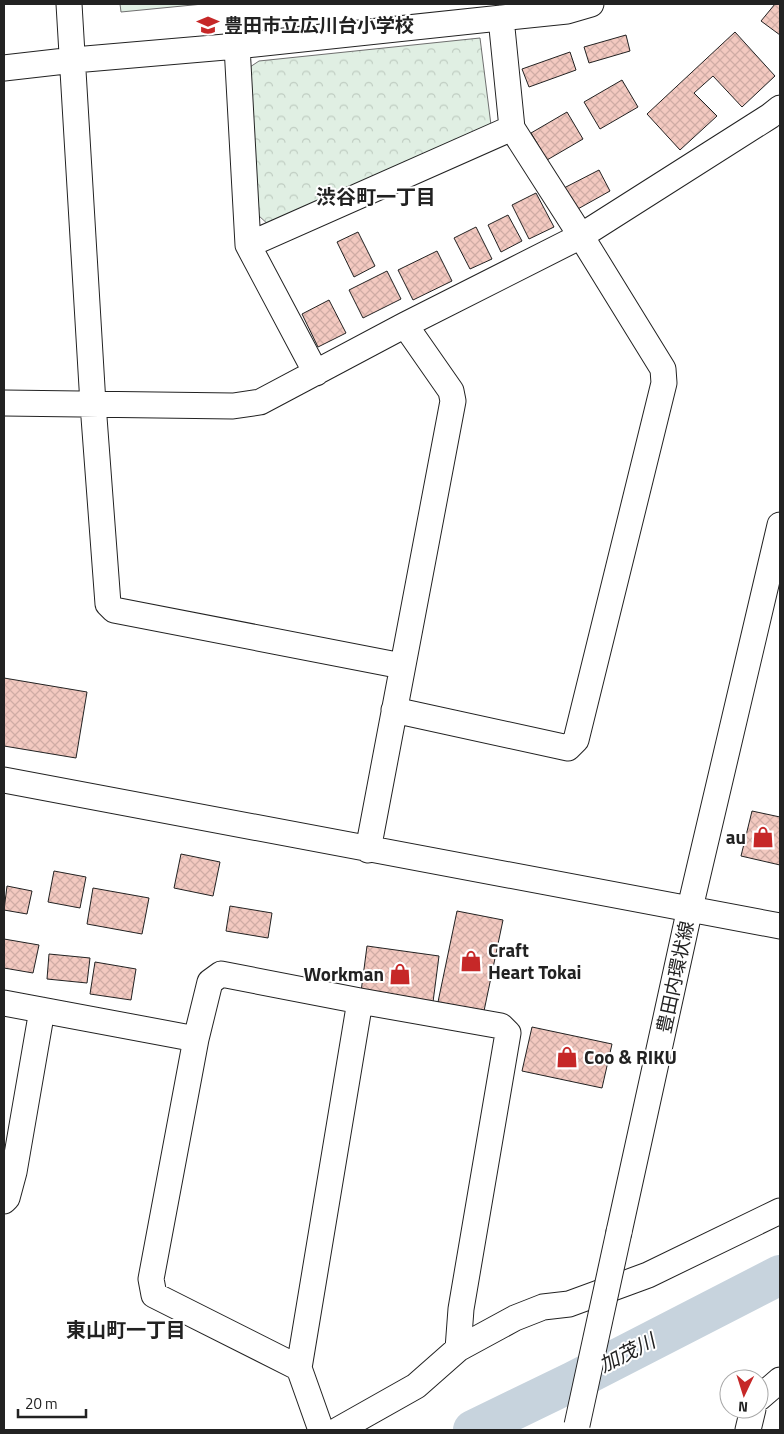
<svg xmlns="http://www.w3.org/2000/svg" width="784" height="1434" font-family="'Titillium Web','Noto Sans JP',sans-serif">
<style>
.grass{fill:#e0efe3;stroke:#6f6f6f}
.park{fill:url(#park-crowns);stroke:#6f6f6f}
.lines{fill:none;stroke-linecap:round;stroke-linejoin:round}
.river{stroke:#c7d3dd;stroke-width:40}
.building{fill:url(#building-cross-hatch);stroke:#222}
.minor-casing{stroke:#222;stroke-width:27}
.minor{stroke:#fff;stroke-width:25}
.minor-bridge-casing{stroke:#222;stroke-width:27;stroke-linecap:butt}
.minor-bridge{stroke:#fff;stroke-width:25}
.labels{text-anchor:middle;stroke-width:4;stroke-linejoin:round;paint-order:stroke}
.poi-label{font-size:19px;font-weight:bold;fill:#222;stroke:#fff;text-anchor:start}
.street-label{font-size:19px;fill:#222;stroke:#fff}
.neighbourhood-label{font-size:20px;font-weight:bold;fill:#222;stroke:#fff}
.water-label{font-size:20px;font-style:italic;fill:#222;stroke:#fff}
</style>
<defs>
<pattern id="park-crowns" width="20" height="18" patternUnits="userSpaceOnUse" patternTransform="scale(1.25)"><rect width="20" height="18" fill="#e0efe3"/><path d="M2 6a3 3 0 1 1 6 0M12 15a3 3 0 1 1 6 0" fill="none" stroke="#c0cdc2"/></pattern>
<pattern id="building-cross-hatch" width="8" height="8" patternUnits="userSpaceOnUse" patternTransform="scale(1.25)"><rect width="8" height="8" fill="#f3c9c0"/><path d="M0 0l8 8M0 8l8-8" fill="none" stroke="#d0aca5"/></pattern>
</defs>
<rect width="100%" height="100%" fill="#fff"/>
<!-- grass -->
<path class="grass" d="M120,4H203L121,12Z"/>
<!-- park -->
<path class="park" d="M480,38L491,125L271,227L258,215L250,67L259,61Z"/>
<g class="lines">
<!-- river -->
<path class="river" d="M473,1430L572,1382L780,1275"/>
</g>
<!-- building -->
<path class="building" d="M775,4H780V35L761,21Z
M735,32L775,76L742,107L713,76L694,93L717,116L680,150L647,114Z
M626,35L630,51L589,63L584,47Z
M570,52L576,70L529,87L522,69Z
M622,80L638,107L600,129L584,102Z
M567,112L583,139L547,160L531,133Z
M599,170L610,191L576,210L564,188Z
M536,193L554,227L529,239L512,205Z
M508,215L522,241L501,252L488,225Z
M476,227L492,259L470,269L454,238Z
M358,232L375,266L354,277L337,242Z
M437,251L452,281L413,300L398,270Z
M387,271L401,299L363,318L349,290Z
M329,300L346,333L318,347L302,314Z
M4,678L87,692L76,758L4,746Z
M752,811L780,817V865L741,856Z
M181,854L220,862L213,896L174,888Z
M54,871L86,877L80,908L48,902Z
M7,886L32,891L27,914L4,910Z
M93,888L149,898L142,934L87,924Z
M230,906L272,913L268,938L226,931Z
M457,911L503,920L484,1011L438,1002Z
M4,939L39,945L33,973L4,968Z
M367,946L439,956L433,1002L361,992Z
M49,954L90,958L87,983L47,979Z
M95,962L136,969L131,1000L90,994Z
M532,1027L612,1044L602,1088L522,1071Z"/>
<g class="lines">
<!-- minor casing -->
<g class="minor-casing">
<path id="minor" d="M69,4L93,404L108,604L114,610L402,666
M237,46L248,245L316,373
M4,68L74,60L237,46L567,11L591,4
M248,245L512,128
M4,403L233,406L260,402L405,325L581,236L770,116L780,108
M394,710L568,748L576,740L664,383L663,369L581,236L512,128L501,18
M4,780L780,926
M368,850L453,401L451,391L405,325
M4,1003L196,1039
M4,1201L7,1198L14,1172L42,1010
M619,1232L690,908L780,525
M299,1368L154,1295L151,1279L196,1039L210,982L221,974L360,1001L501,1026L508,1033L461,1309L458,1349
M759,1398L780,1380
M321,1430L299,1368L360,1001
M338,1430L416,1386L458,1349L515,1318L543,1307L569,1304L648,1275L780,1211
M748,1430L753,1409"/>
</g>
<!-- minor -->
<use href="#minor" class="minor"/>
<!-- minor-bridge casing -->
<g class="minor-bridge-casing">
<path id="minor-bridge" d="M577,1425L619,1232"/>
</g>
<!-- minor-bridge -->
<use href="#minor-bridge" class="minor-bridge"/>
</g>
<!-- icons -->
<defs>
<g id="school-bare" transform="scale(1.725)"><path d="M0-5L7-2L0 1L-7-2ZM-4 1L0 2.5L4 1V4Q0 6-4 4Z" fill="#c62828" stroke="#fff" stroke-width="2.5" paint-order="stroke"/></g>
<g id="shop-bare" transform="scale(1.725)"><path d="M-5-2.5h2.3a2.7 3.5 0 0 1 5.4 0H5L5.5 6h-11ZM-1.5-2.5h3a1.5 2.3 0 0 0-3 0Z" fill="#c62828" stroke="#fff" stroke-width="2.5" paint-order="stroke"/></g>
</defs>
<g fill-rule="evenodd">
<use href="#school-bare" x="208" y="25"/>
<use href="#shop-bare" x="763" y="837"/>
<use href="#shop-bare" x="471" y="961"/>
<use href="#shop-bare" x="400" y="974"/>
<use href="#shop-bare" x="567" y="1057"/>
</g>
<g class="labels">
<!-- poi labels -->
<g class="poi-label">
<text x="224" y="32">豊田市立広川台小学校</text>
<text x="746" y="844" text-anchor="end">au</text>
<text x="488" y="957">Craft<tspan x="488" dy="22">Heart Tokai</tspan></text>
<text x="384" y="981" text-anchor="end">Workman</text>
<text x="584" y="1064">Coo &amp; RIKU</text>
</g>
<!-- street labels -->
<g class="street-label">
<text transform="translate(675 977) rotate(-78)" y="7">豊田内環状線</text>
</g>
<!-- neighbourhood labels -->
<g class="neighbourhood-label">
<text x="376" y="204">渋谷町一丁目</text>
<text x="126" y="1337">東山町一丁目</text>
</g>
<!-- water labels -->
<g class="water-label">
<text transform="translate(627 1353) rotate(-27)" y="7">加茂川</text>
</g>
</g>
<!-- border -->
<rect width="784" height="1434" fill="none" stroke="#222222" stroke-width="10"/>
<!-- north arrow -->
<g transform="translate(744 1394) rotate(184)"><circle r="24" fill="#ffffff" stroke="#a7a7a7"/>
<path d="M0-4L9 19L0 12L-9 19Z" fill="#c62828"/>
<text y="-8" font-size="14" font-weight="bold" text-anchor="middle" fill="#222222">N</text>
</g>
<!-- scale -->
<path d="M18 1409v8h68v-8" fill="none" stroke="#222222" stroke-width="2.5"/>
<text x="25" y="1409" font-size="15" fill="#222222" stroke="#ffffff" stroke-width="4" paint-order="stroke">20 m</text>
</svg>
